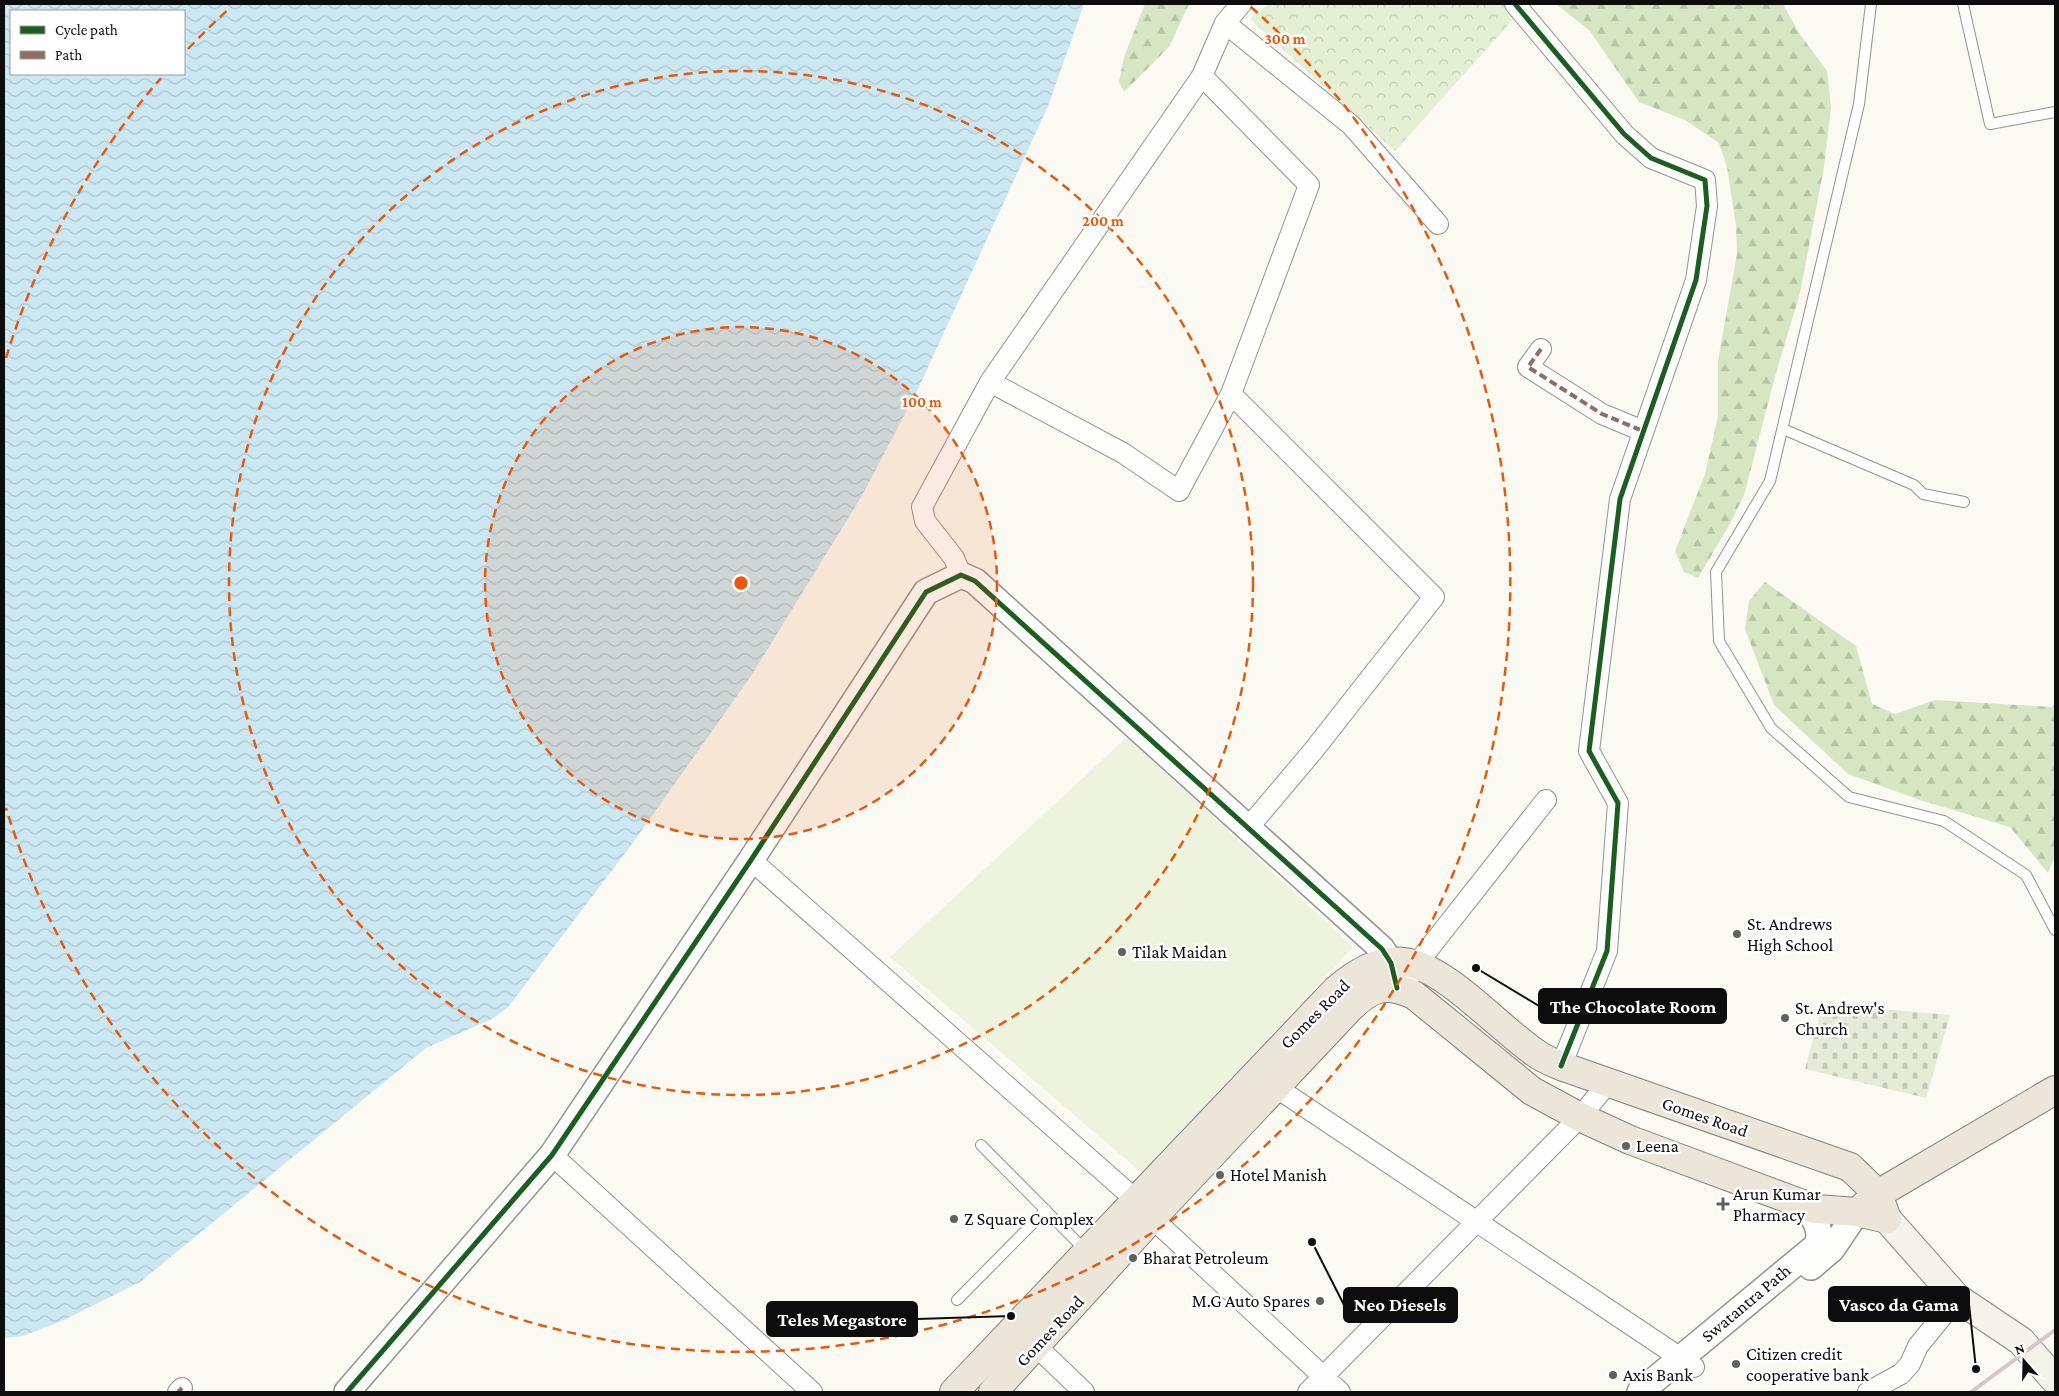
<svg xmlns="http://www.w3.org/2000/svg" width="2059" height="1396" font-family="'Crimson Pro',serif">
<style>
.forest{fill:url(#forest-firs)}
.cemetery{fill:url(#cemetery-stones)}
.park{fill:url(#park-crowns)}
.pitch{fill:#eef3dd}
.water{fill:url(#water-waves);fill-rule:evenodd}
.lines{fill:none;stroke-linecap:round;stroke-linejoin:round}
.service-casing{stroke:#949390;stroke-width:12}
.minor-casing{stroke:#949390;stroke-width:22}
.tertiary-casing{stroke:#949390;stroke-width:28}
.secondary-casing{stroke:#8a8a87;stroke-width:30}
.primary-casing{stroke:#81817d;stroke-width:30}
.service{stroke:#fefefd;stroke-width:10}
.minor{stroke:#fefefd;stroke-width:20}
.tertiary{stroke:#fefefd;stroke-width:25}
.secondary{stroke:#f4f3ea;stroke-width:28}
.primary{stroke:#ebe5da;stroke-width:28}
.rail{stroke:#d6c6c7;stroke-width:4}
.quiet{stroke:#8d6e63;stroke-width:4;stroke-dasharray:8 4;stroke-linecap:butt}
.cycleway-casing{stroke:#fff;stroke-width:8}
.cycleway{stroke:#1b5e20;stroke-width:5}
.ring{fill:none;stroke:#e8590c;stroke-width:2.5;stroke-dasharray:9 6}
.poi-dot{fill:#60605d;stroke:#fff;stroke-width:2}
.labels{text-anchor:middle;stroke-width:5;stroke-linejoin:round;paint-order:stroke}
.poi-label{font-size:18px;fill:#0d0d0d;stroke:#fff;text-anchor:start}
.street-label{font-size:18px;fill:#0d0d0d;stroke:#fff}
.centre{fill:#e8590c;stroke:#fff;stroke-width:2.5}
.ring-label{font-size:15px;text-anchor:middle;font-weight:bold;fill:#e8590c;stroke:#fff;stroke-width:5;stroke-linejoin:round;paint-order:stroke}
.leader{fill:none;stroke:#0d0d0d;stroke-width:2}
.callout-dot{fill:#0d0d0d;stroke:#fff;stroke-width:2}
.callout{fill:#0d0d0d;stroke:#0d0d0d;stroke-width:2}
.callout-label{font-size:19px;text-anchor:middle;font-weight:bold;fill:#fff}
</style>
<defs>
<pattern id="forest-firs" width="22" height="20" patternUnits="userSpaceOnUse" patternTransform="scale(1.25)"><rect width="22" height="20" fill="#d6e6c2"/><path d="M5 1l3.5 6h-7zM16 11l3.5 6h-7z" fill="#b6c4a6"/></pattern>
<pattern id="cemetery-stones" width="16" height="16" patternUnits="userSpaceOnUse" patternTransform="scale(1.25)"><rect width="16" height="16" fill="#e6ebd7"/><path d="M2 7V4a2 2 0 0 1 4 0v3zM10 15v-3a2 2 0 0 1 4 0v3z" fill="#c4c8b7"/></pattern>
<pattern id="park-crowns" width="20" height="18" patternUnits="userSpaceOnUse" patternTransform="scale(1.25)"><rect width="20" height="18" fill="#e5efd4"/><path d="M2 6a3 3 0 1 1 6 0M12 15a3 3 0 1 1 6 0" fill="none" stroke="#c3ccb5"/></pattern>
<pattern id="water-waves" width="16" height="10" patternUnits="userSpaceOnUse" patternTransform="scale(1.25)"><rect width="16" height="10" fill="#cbe7f2"/><path d="M0 5q4-4 8 0t8 0" fill="none" stroke="#adc5ce"/></pattern>
</defs>
<rect width="100%" height="100%" fill="#faf9f2"/>
<!-- forest -->
<path class="forest" d="M1145,4H1189L1169,47L1124,92L1119,82L1124,57Z
M1556,4H1783L1799,33L1827,71L1831,107L1824,167L1800,293L1776,373L1744,495L1731,522L1698,578L1684,572L1675,551L1705,474L1718,416V361L1737,254L1736,226L1727,167L1719,143L1685,120L1639,102L1589,30Z
M1765,582L1856,646L1872,704L1895,714L1935,700L2052,707L2055,702V856L2048,873L2010,827L1920,800L1848,774L1774,705L1745,629L1749,601Z"/>
<!-- cemetery -->
<path class="cemetery" d="M1823,1004L1950,1015L1926,1098L1805,1069Z"/>
<!-- park -->
<path class="park" d="M1269,4H1506L1518,14L1395,151L1250,19Z"/>
<!-- pitch -->
<path class="pitch" d="M1127,737L1353,947L1142,1173L890,957Z"/>
<!-- water -->
<path class="water" d="M4,4H1084L1048,106L918,389L863,494L751,676L632,844L515,998L507,1008L492,1019L426,1048L140,1282L64,1320L23,1336L4,1338ZM11,11H184V74H11Z"/>
<g class="lines">
<!-- service casing -->
<g class="service-casing">
<path id="service" d="M1871,4L1859,104L1770,481L1716,572L1719,641L1771,728L1849,797L1944,821L2026,875L2055,930
M1963,4L1990,124L2055,112
M1783,429L1914,485L1923,494L1964,502
M981,1145L1087,1252
M957,1300L1046,1210"/>
</g>
<!-- minor casing -->
<g class="minor-casing">
<path id="minor" d="M1515,4L1624,134L1651,158L1705,180L1707,206L1696,280L1620,499L1589,751L1618,803L1607,951L1561,1066
M1225,23L1351,125L1438,224
M1202,76L1309,185L1231,394L1434,597L1313,751L1248,828
M1541,349L1528,367L1602,414L1643,431
M990,382L1123,453L1179,491L1231,394
M961,575L954,558L925,521L922,507L990,382L1202,76L1225,23L1241,4
M751,860L1137,1201L1152,1218L1340,1392
M1411,975L1416,965L1546,800
M1277,1088L1694,1367
M552,1155L812,1392
M1036,1346L1084,1392
M178,1392L182,1388
M1308,1392L1580,1117L1608,1083
M1868,1392L1901,1374L1910,1364L1918,1346L1957,1298"/>
</g>
<!-- tertiary casing -->
<g class="tertiary-casing">
<path id="tertiary" d="M1811,1267L1832,1249L1857,1212
M347,1392L552,1155L751,860L926,592L961,575L975,581L1382,949L1391,963L1395,981
M1640,1392L1815,1247C1826,1232 1812,1215 1802,1203"/>
</g>
<!-- secondary casing -->
<g class="secondary-casing">
<path id="secondary" d="M1887,1219L1957,1298L2021,1341L2055,1380"/>
</g>
<!-- primary casing -->
<g class="primary-casing">
<path id="primary" d="M1864,1206L1878,1194L2055,1090
M954,1392L1336,990C1355,974 1378,958 1405,962C1448,968 1503,1033 1540,1056C1547,1060 1554,1063 1561,1066L1850,1167L1878,1194L1887,1219
M993,1392L1152,1218L1350,1008C1372,987 1385,982 1414,995L1532,1091L1580,1117L1630,1140L1816,1209L1857,1212L1887,1219"/>
</g>
<!-- service -->
<use href="#service" class="service"/>
<!-- minor -->
<use href="#minor" class="minor"/>
<!-- tertiary -->
<use href="#tertiary" class="tertiary"/>
<!-- secondary -->
<use href="#secondary" class="secondary"/>
<!-- primary -->
<use href="#primary" class="primary"/>
<!-- rail -->
<path class="rail" d="M1971,1392L2055,1330"/>
<!-- quiet -->
<path class="quiet" d="M1541,349L1528,367L1602,414L1643,431
M178,1392L182,1388"/>
<!-- cycleway casing -->
<g class="cycleway-casing">
<path id="cycleway" d="M1515,4L1624,134L1651,158L1705,180L1707,206L1696,280L1620,499L1589,751L1618,803L1607,951L1561,1066
M347,1392L552,1155L751,860L926,592L961,575L975,581L1382,949L1391,963L1397,988"/>
</g>
<!-- cycleway -->
<use href="#cycleway" class="cycleway"/>
</g>
<!-- distance rings -->
<circle cx="741" cy="583" r="256" fill="#e8590c" fill-opacity=".12"/>
<g class="ring">
<circle cx="741" cy="583" r="256"/>
<circle cx="741" cy="583" r="512"/>
<path d="M6 358A769 769 0 0 1 161 78M188 49A769 769 0 0 1 231 7M1251 7A769 769 0 1 1 6 808"/>
</g>
<!-- markers -->
<g class="poi-dot">
<circle cx="1737" cy="934" r="5"/>
<circle cx="1122" cy="952" r="5"/>
<circle cx="1785" cy="1018" r="5"/>
<circle cx="1626" cy="1146" r="5"/>
<circle cx="1220" cy="1175" r="5"/>
<path d="M1720.5 1196.5h5v5h5v5h-5v5h-5v-5h-5v-5h5z"/>
<circle cx="954" cy="1219" r="5"/>
<circle cx="1133" cy="1258" r="5"/>
<circle cx="1320" cy="1301" r="5"/>
<circle cx="1736" cy="1364" r="5"/>
<circle cx="1613" cy="1375" r="5"/>
</g>
<g class="labels">
<!-- poi labels -->
<g class="poi-label">
<text x="1747" y="930">St. Andrews<tspan x="1747" dy="21">High School</tspan></text>
<text x="1132" y="958">Tilak Maidan</text>
<text x="1795" y="1014">St. Andrew's<tspan x="1795" dy="21">Church</tspan></text>
<text x="1636" y="1152">Leena</text>
<text x="1230" y="1181">Hotel Manish</text>
<text x="1733" y="1200">Arun Kumar<tspan x="1733" dy="21">Pharmacy</tspan></text>
<text x="964" y="1225">Z Square Complex</text>
<text x="1143" y="1264">Bharat Petroleum</text>
<text x="1310" y="1307" text-anchor="end">M.G Auto Spares</text>
<text x="1746" y="1360">Citizen credit<tspan x="1746" dy="21">cooperative bank</tspan></text>
<text x="1623" y="1381">Axis Bank</text>
</g>
<!-- street labels -->
<g class="street-label">
<text transform="translate(1315 1014) rotate(-45)" y="6">Gomes Road</text>
<text transform="translate(1705 1117) rotate(19)" y="6">Gomes Road</text>
<text transform="translate(1746 1303) rotate(-40)" y="6">Swatantra Path</text>
<text transform="translate(1050 1331) rotate(-47)" y="6">Gomes Road</text>
</g>
</g>
<circle cx="741" cy="583" r="8" class="centre"/>
<g class="ring-label">
<text x="1285" y="44">300 m</text>
<text x="1103" y="226">200 m</text>
<text x="922" y="407">100 m</text>
</g>
<!-- callouts -->
<path class="leader" d="M1476 968L1539 1006M1976 1369L1969 1304M1312 1242L1344 1305M1011 1316L917 1319"/>
<g class="callout-dot">
<circle cx="1476" cy="968" r="5"/>
<circle cx="1976" cy="1369" r="5"/>
<circle cx="1312" cy="1242" r="5"/>
<circle cx="1011" cy="1316" r="5"/>
</g>
<g class="callout">
<rect x="1539" y="989" width="187" height="34" rx="5"/>
<rect x="1829" y="1287" width="140" height="34" rx="5"/>
<rect x="1344" y="1288" width="113" height="34" rx="5"/>
<rect x="767" y="1302" width="150" height="34" rx="5"/>
</g>
<g class="callout-label">
<text x="1633" y="1013">The Chocolate Room</text>
<text x="1899" y="1311">Vasco da Gama</text>
<text x="1400" y="1311">Neo Diesels</text>
<text x="842" y="1326">Teles Megastore</text>
</g>
<!-- border -->
<rect width="2059" height="1396" fill="none" stroke="#0d0d0d" stroke-width="10"/>
<!-- legend -->
<rect x="10" y="10" width="175" height="65" fill="#ffffff" stroke="#9e9e9e"/>
<rect x="20" y="26" width="25" height="8" fill="#1b5e20" stroke="#9e9e9e"/>
<text x="55" y="35" font-size="15" fill="#0d0d0d">Cycle path</text>
<rect x="20" y="51" width="25" height="8" fill="#8d6e63" stroke="#9e9e9e"/>
<text x="55" y="60" font-size="15" fill="#0d0d0d">Path</text>
<!-- north arrow -->
<g transform="translate(2024 1361) rotate(340)" stroke="#ffffff" stroke-width="4" paint-order="stroke">
<path d="M0-4L9 19L0 12L-9 19Z" fill="#0d0d0d"/>
<text y="-8" font-size="14" font-weight="bold" text-anchor="middle" fill="#0d0d0d">N</text>
</g>
</svg>
